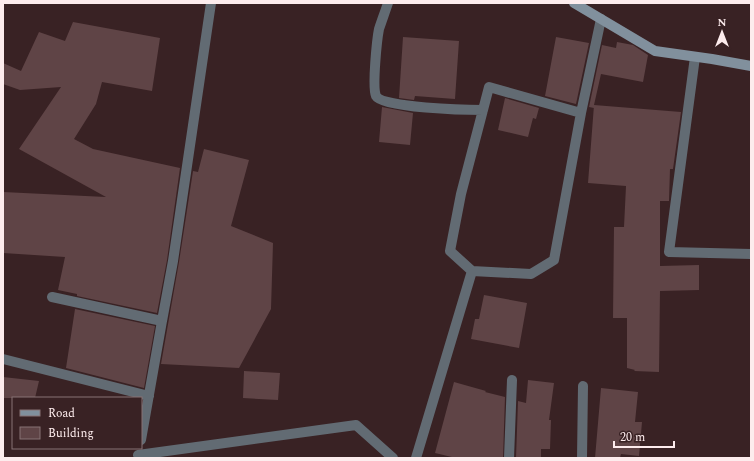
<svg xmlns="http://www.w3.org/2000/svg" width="754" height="461" font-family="Spectral,serif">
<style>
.building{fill:#5f4446}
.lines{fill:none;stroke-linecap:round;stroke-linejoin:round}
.street{stroke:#626b73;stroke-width:10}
.secondary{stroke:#81909d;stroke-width:10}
</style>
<rect width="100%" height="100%" fill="#392224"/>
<!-- building -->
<path class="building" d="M73,22L160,38L152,91L102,82L96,104L74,139L93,149L180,168L167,260L157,313L77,296V294L58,290L65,257L3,253V192L106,197L19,149L61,87L20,90L3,84V63L21,71L39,32L65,41Z
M403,37L459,41L455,99L415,96L414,100L399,98Z
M556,37L589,43L576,104L545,96Z
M617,42L633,45L648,55L643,82L601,74L594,105L681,112L673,169H670L669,201H660V266L699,265V290L660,291L659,372L634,371L635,370L627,368V318H613L614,227H624L626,186L588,183L594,105V108L589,107L602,45L616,48Z
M505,98L539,108L536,119L533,118L528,137L498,130Z
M382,107L413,113L410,145L379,142Z
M204,149L249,160L231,226L273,243L271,309L239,368L161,364L179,262L193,171L198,172Z
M484,295L527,303L519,348L471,339L475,319H479Z
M75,309L155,326L144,388L66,368Z
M244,371L280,373L278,400L243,398Z
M3,377L39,381L35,398H3Z
M528,380L554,383L549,420H551L550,449H541V458H516L518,401L526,403Z
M454,382L486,391L485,392L505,397L503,458H456L435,453Z
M601,388L638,392L635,422H642L639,456L621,454L620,458H595Z"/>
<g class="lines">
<!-- street -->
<path class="street" d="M388,3C385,12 382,20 379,29C377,39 372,87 376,96C382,108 467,110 483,110
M695,57L669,252L751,254
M489,87L581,113L554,260L531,274L472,271L450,251L461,194Z
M581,113L601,19
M52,297L162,321L141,440
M162,321L173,261L211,3
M3,359L149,396
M138,455L356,425L393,458
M416,458L472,271
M509,458L512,380
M582,458L583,386"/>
<!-- secondary -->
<path class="secondary" d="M574,3L655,51L712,59L751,66"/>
</g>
<!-- border -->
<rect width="754" height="461" fill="none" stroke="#fdeced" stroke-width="8"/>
<!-- legend -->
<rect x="12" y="397" width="130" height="52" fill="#392224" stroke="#877374"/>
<rect x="20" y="410" width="20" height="6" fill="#81909d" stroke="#877374"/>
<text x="48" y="417" font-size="12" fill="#fdeced">Road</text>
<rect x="20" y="427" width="20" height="12" fill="#5f4446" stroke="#877374"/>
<text x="48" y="437" font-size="12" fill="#fdeced">Building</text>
<!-- north arrow -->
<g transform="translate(722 32)" stroke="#392224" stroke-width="3" paint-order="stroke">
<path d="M0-3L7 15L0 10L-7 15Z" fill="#fdeced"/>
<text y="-6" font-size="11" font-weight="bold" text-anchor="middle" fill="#fdeced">N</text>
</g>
<!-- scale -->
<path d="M614 441v6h60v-6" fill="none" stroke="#fdeced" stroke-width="2"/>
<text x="620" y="441" font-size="12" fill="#fdeced" stroke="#392224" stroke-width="3" paint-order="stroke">20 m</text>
</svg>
